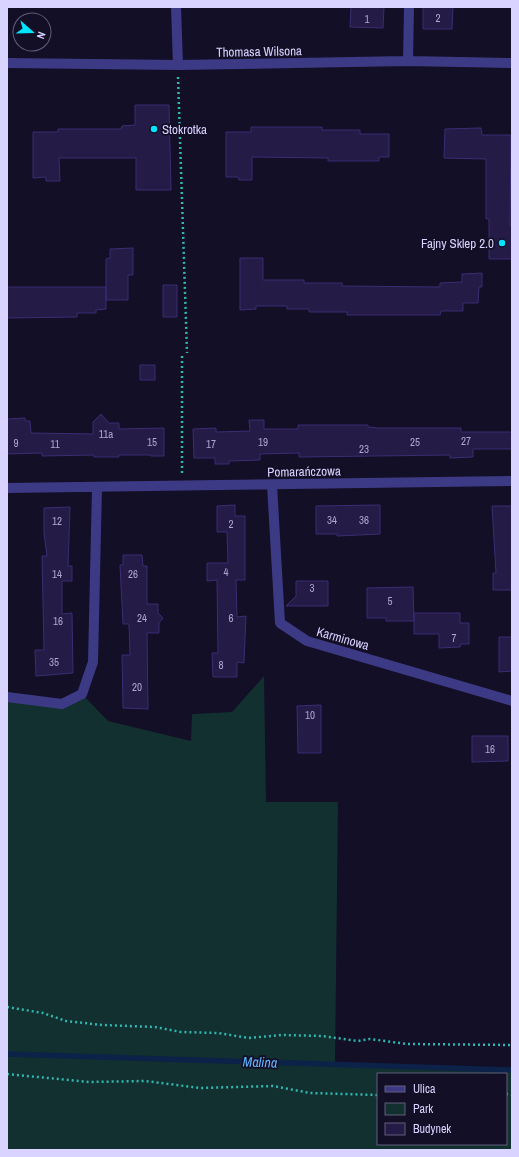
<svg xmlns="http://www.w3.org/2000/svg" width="519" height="1157" font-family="'Archivo Narrow',sans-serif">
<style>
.green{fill:#12302f;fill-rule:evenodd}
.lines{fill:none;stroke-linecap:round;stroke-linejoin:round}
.stream{stroke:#0c2248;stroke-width:5.5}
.building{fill:#241b47;stroke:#3b2d73}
.path{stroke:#2fb8b0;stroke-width:2.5;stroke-dasharray:2 3;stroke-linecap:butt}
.street{stroke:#3d3a85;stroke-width:10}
.poi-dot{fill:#00e5ff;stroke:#130f26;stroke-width:1.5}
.labels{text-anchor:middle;stroke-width:3.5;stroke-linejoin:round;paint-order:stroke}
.number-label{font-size:11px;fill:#aca6d1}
.street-label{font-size:13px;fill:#d9d4ff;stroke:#130f26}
.poi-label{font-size:13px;fill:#d9d4ff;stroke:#130f26;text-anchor:start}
.water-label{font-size:14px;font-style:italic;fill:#62b6ff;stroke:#130f26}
</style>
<rect width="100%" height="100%" fill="#130f26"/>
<!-- green -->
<path class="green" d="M264,676L266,802H338L335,1064L512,1070V1150H7V697L62,704L82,694L108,721L191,741L192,714L232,712ZM378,1074H506V1144H378Z"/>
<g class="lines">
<!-- stream -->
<path class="stream" d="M7,1054L512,1070"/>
</g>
<!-- building -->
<path class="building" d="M351,7H384L383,28L350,27Z
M423,7H453L452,29H423Z
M135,105H169L171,190H136V158H59L60,181H46V177L33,178V132H58V129H121L122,126L135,125Z
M251,127H322V130H360V134H389V157H379V161H328V158L252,157V180H239L238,177H226V132H251Z
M481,128L482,135H511L510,226H512V259H489V219H486V159L444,158L445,129Z
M133,248V275H128V300H106V259L110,258V249Z
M240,258H263V280H304V283H342V286L440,287V283L462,282V274L482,273V287H479L478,303H463V311H441L440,315H347V312H309V309H287V306H256V309L240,310Z
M163,285H177V317H163Z
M7,287H106V309L96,310V313H77V317L7,318Z
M140,365H155V380H140Z
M101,414L109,423H119V429L164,428V456H151V455H119V457H94V455L42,456V453L7,454V419L25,418V421H30L31,433L93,434V422Z
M249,420H264V429H298V425H368V427L379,428H461V432H512V449H473V457L450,458V455L299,457V453L260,454V460L229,461V464H215V458H194L193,429L216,428V432L250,431Z
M235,505V516H245V580H236L237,617L246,616L244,663L237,662V677H213L212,653H218L217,580L207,581V563H228L227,532H217V506Z
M380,505V534L337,536V534H316V506Z
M492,506H512V590H493V573H496Z
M70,507L68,566H72V581H62V614L72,613L73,673L36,676L35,650H44L42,556H47L44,533V508Z
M123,555H142L143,566H147V604H158V613L163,618L159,623V633H147L148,709L123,708L122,655H130L129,624H123L120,565H123Z
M296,581H328V606H286L296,596Z
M413,587L414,621H386V618H367V588Z
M414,613H460V623H469V644H461L460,647L439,648V634H414Z
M499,637H512V671L499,672Z
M321,705V753H298L297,706Z
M472,736H508V761L472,762Z"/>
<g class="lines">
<!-- path -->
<path class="path" d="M178,77L187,353
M182,473V353
M7,1007L43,1013L66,1021L102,1025L155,1027L181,1032L218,1033L249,1038L281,1035L322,1036L358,1041L370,1039L407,1044L512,1045
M7,1074L89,1082L145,1081L200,1088L273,1086L310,1093L378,1095
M506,1094L512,1095"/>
<!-- street -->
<path class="street" d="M176,7L178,65
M408,61L409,7
M7,63L178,65L408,61L512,63
M272,485L280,623L307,641L512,701
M7,488L512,481
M7,697L62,704L82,694L93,662L97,487"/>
</g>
<!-- markers -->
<g class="poi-dot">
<circle cx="154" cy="129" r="4"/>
<circle cx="502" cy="243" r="4"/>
</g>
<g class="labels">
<!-- number labels -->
<g class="number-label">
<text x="438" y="22">2</text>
<text x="367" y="23">1</text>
<text x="106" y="438">11a</text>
<text x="466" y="445">27</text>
<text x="152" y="446">15</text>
<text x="263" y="446">19</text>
<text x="415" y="446">25</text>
<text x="16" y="447">9</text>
<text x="55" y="448">11</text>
<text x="211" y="448">17</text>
<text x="364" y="453">23</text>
<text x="332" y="524">34</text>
<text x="364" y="524">36</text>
<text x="57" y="525">12</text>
<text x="231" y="528">2</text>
<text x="226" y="576">4</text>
<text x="57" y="578">14</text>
<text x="133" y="578">26</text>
<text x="312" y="592">3</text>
<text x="390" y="605">5</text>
<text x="142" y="622">24</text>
<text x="231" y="622">6</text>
<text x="58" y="625">16</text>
<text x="454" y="642">7</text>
<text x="54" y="666">35</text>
<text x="221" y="669">8</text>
<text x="137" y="691">20</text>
<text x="310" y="719">10</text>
<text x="490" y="753">16</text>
</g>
<!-- street labels -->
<g class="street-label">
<text transform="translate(259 51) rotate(-1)" y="5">Thomasa Wilsona</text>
<text transform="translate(304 471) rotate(-1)" y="5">Pomarańczowa</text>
<text transform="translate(343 638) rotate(16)" y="5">Karminowa</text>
</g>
<!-- poi labels -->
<g class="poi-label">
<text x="162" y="134">Stokrotka</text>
<text x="494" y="248" text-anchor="end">Fajny Sklep 2.0</text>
</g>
<!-- water labels -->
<g class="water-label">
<text transform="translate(260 1062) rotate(2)" y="5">Malina</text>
</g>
</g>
<!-- border -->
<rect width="519" height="1157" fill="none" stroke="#d9d4ff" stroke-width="16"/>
<!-- legend -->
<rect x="377" y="1073" width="130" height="72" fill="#130f26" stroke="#625e7d"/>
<rect x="385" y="1086" width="20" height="6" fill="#3d3a85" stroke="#625e7d"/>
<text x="413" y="1093" font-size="12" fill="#d9d4ff">Ulica</text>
<rect x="385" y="1103" width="20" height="12" fill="#12302f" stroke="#625e7d"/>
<text x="413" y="1113" font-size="12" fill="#d9d4ff">Park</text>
<rect x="385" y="1123" width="20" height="12" fill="#241b47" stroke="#625e7d"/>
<text x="413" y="1133" font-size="12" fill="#d9d4ff">Budynek</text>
<!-- north arrow -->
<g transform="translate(32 32) rotate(110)"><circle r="19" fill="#130f26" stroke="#625e7d"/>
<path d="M0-3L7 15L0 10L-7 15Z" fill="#00e5ff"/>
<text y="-6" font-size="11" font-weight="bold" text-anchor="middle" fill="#d9d4ff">N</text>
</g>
</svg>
